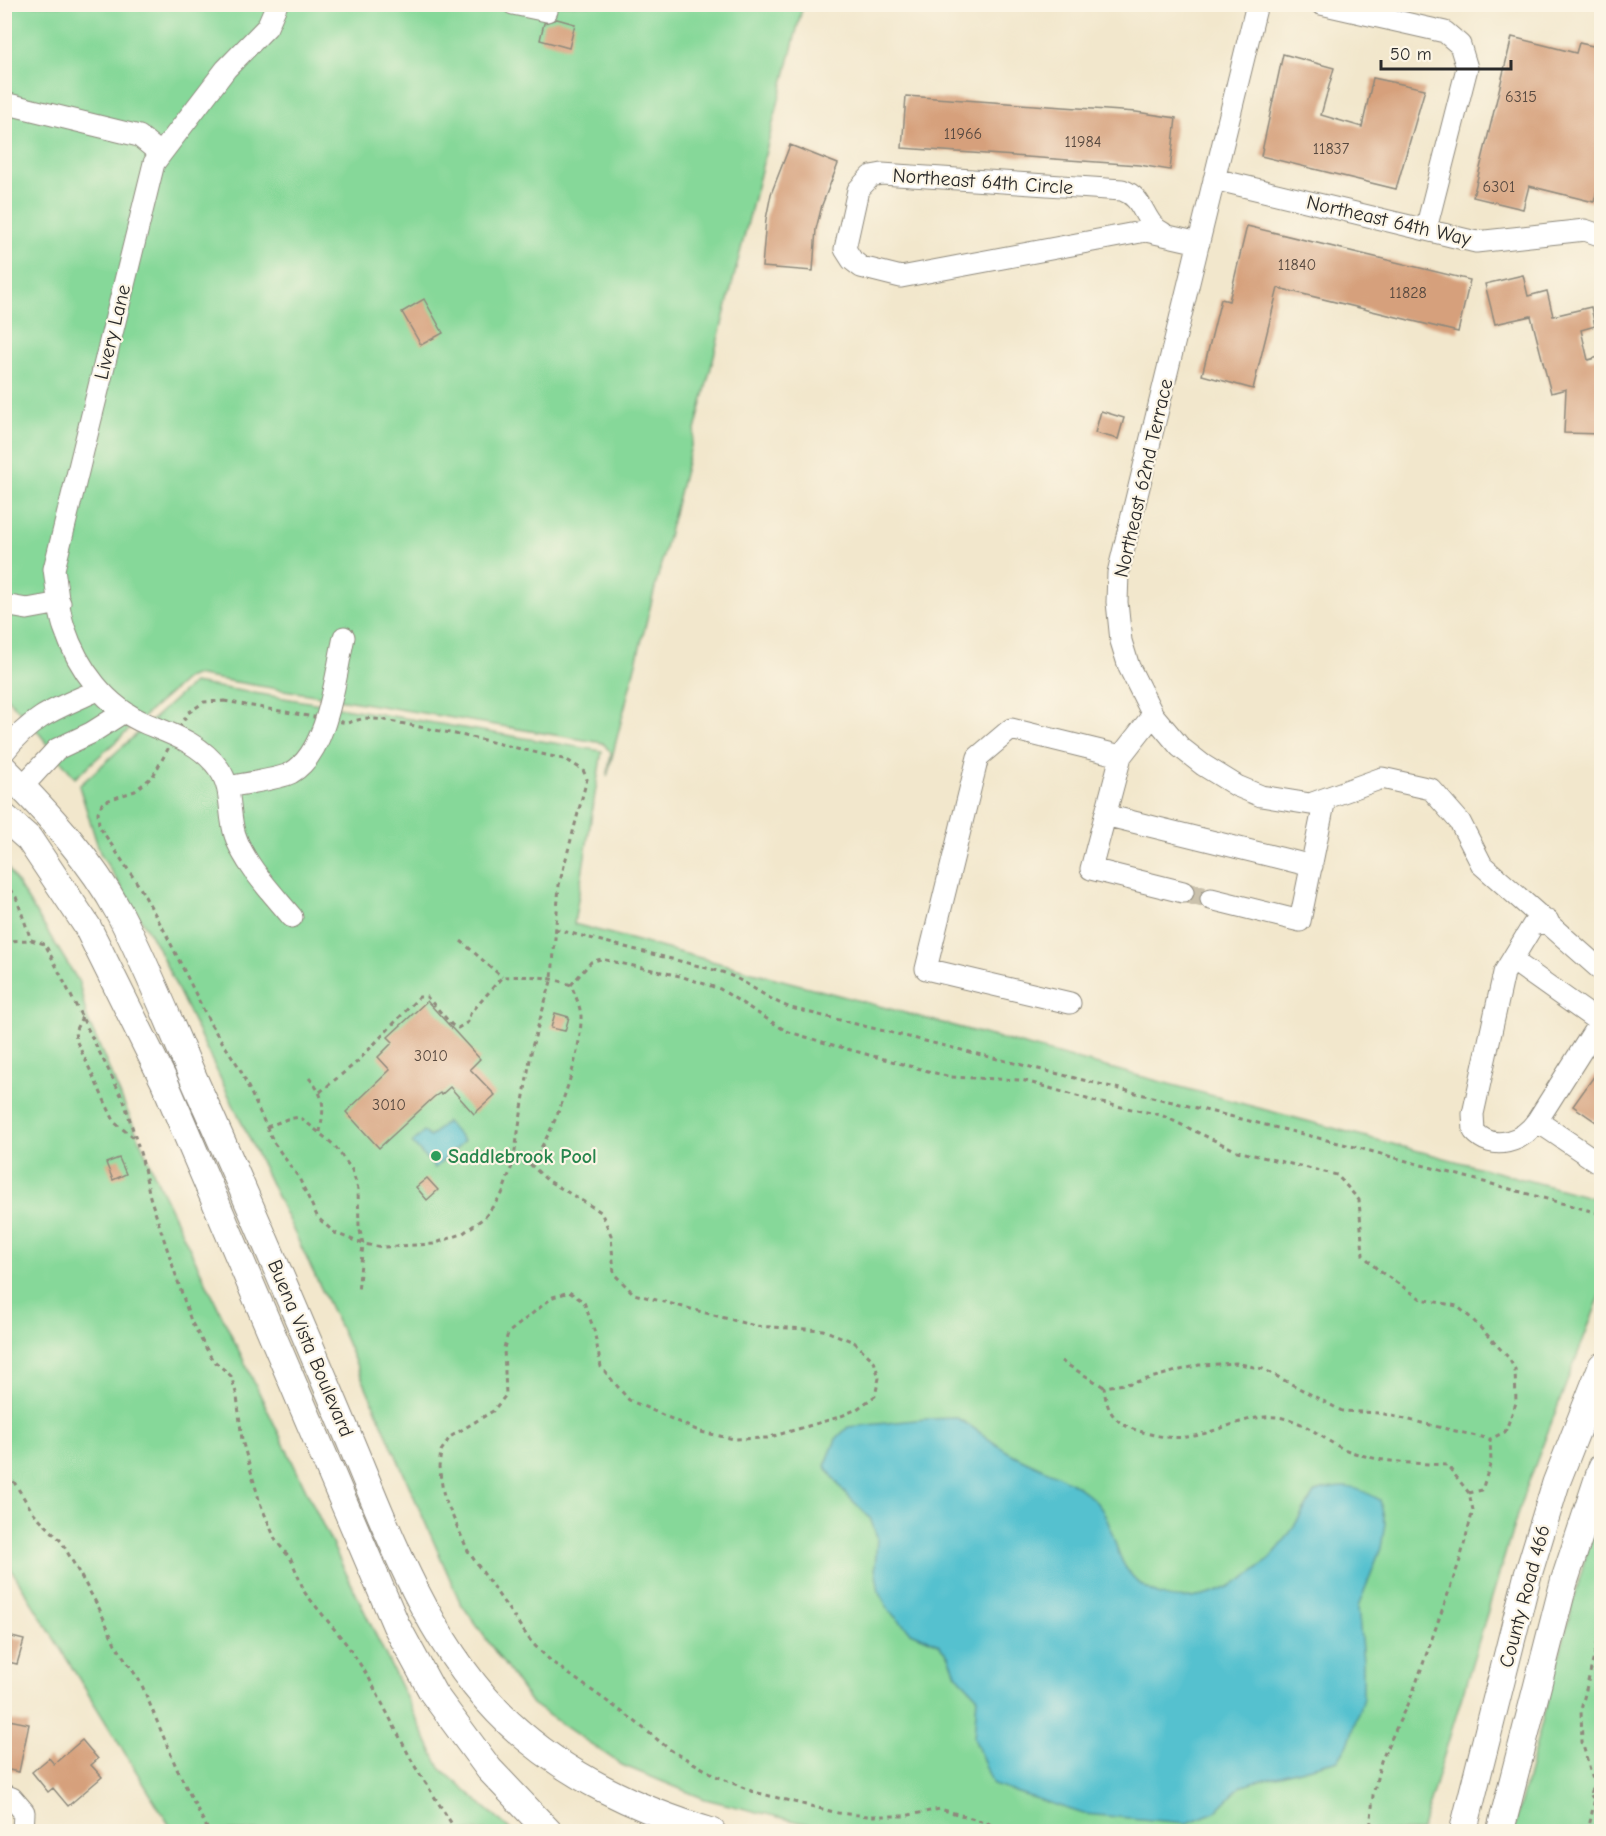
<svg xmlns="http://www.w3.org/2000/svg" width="1606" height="1836" font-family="'Comic Neue',sans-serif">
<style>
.green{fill:#86d899;stroke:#588262;stroke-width:1.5}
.water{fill:#55c1cf;stroke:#40767d;stroke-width:1.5}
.building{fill:#d6a07b}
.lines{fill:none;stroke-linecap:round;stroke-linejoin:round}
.minor-tunnel{stroke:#cac1ac;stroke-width:21;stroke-dasharray:21 10;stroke-linecap:butt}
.minor-casing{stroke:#8e897c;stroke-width:23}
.major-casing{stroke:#8e897c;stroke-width:29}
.path{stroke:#8e897c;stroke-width:3;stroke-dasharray:4.5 4.5;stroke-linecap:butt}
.minor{stroke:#fff;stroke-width:21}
.major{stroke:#fff;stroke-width:27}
.leisure-dot{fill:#2e9e5b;stroke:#fcf5e5;stroke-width:2}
.labels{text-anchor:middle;stroke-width:4.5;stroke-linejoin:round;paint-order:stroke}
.number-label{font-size:16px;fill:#56483f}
.street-label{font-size:20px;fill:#2b2b2b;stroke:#fcf5e5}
.leisure-label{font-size:20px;font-weight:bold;fill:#27864d;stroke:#fcf5e5;text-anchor:start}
</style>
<rect width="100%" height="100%" fill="#fcf5e5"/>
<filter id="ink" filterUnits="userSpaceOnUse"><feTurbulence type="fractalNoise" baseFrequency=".0167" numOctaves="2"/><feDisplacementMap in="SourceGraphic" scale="12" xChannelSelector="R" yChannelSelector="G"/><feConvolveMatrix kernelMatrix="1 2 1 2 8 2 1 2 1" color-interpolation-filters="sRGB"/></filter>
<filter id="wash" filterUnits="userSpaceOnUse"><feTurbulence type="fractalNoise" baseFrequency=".008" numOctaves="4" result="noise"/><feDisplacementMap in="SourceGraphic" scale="24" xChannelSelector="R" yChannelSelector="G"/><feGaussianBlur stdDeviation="1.35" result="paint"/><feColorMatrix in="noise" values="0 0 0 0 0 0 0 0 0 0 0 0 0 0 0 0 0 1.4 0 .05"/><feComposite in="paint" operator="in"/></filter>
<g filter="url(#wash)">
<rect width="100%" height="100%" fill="#f2e7cc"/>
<!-- green -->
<path class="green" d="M4,5H803L607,777L611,753L603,743L194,675L187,678L75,778L29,721L5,696Z
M193,683L602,751L574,924L1601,1200V1293L1521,1502L1421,1831H835L705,1799L622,1765L532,1704L460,1602L342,1332L156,944L100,853L79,786Z
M4,862L79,982L87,1018L160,1187L440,1768L512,1831H173L11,1569L4,1541Z
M1601,1497V1831L1513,1832Z"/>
<!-- water -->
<path class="water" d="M446,1122L464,1141L435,1168L412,1143L424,1132L430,1137Z
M957,1418C976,1428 991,1442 1010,1453C1040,1470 1071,1476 1096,1502C1113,1520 1113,1549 1126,1568C1165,1625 1242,1592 1278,1549C1292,1532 1303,1511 1315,1492C1345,1484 1354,1485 1380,1500L1385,1523L1381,1548L1358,1607L1363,1661V1698L1349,1742L1338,1760L1242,1785L1215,1812L1187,1823L1084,1814L993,1785L974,1738L977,1696L956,1674L949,1656L937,1643L911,1632L890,1612L879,1592L875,1568L877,1537L870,1518L843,1491L825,1466L836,1439L848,1427L926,1419Z"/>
<g id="blocks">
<!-- building -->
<path class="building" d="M557,19L575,24L569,48L540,40L544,23Z
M1512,37L1576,53L1579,43L1602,48V171L1594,202L1529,186L1523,209L1473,197Z
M1283,54L1334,68L1321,115L1362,127L1373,78L1425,89L1396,189L1261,156Z
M906,96L1136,112L1176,118L1170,170L1139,165L902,148Z
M790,145L838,164L822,205L816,229L813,271L762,267L766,219L771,194Z
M1247,226L1470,280L1458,332L1278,288L1253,389L1202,375L1221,299L1229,301Z
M1523,275L1528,296L1547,291L1553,316L1591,307L1595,326L1581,330L1588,360L1602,356V434L1564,433L1566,389L1551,393L1531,316L1495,324L1485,284Z
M424,299L443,333L421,345L402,312Z
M1101,411L1124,418L1118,439L1095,433Z
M427,1001L480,1059L470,1069L495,1095L474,1114L450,1087L441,1095L440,1093L434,1097L379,1148L346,1112L390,1070L378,1057L393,1042L388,1037Z
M555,1013L569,1017L565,1031L551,1028Z
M1602,1065V1126L1573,1106Z
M119,1158L126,1174L113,1180L106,1163Z
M427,1178L438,1190L427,1200L416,1187Z
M4,1635L24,1640L17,1664L4,1661Z
M4,1719L29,1724L19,1772L4,1769Z
M82,1740L98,1759L91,1765L102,1777L68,1806L53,1788L48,1792L32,1772L49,1758L54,1764Z"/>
</g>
</g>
<g filter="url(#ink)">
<use href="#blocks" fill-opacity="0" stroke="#8e897c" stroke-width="1.5"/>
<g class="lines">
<!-- minor-tunnel -->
<path class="minor-tunnel" d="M1183,892L1211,899"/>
<!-- minor casing -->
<g class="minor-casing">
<path id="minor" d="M277,4L267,27L226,69L154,163L54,569C57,588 58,609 64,627C78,669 106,707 147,724C174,735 201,744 219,769C233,788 228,814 235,835C244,864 273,894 292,917
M513,4L547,11
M1257,4L1118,573L1117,602L1121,641L1129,667L1153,715L1180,747L1203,765L1237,786L1261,796L1310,804L1382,778L1431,789L1460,822L1482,865L1602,971
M1321,4L1445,32L1460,45L1467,68L1426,229
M4,103L139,136L161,154
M1214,179L1476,242L1585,230L1602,236
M1163,233C1142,223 1146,198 1122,190L882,174L871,176L858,190L845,249L852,260L861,267L901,277L1146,231L1199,243
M4,605L27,609L60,603
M4,752C33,715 58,708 98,690
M1121,756L1091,869L1183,892
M22,787L57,749L91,733L124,712
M227,787C242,784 280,779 291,773C329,751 335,676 344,637
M1105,815L1312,866
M1211,899L1300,921L1325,799
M1548,921L1533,925L1504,973L1473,1114L1474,1131C1493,1153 1523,1141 1537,1121L1602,1165
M1512,960L1602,1024
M1070,1003L926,969L978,757L1011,729L1121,756L1153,715
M1537,1121L1599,1023
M4,1795L12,1798L24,1812L23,1832"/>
</g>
<!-- major casing -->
<g class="major-casing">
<path id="major" d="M4,769C47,812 91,860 120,914C150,972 174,1035 201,1095C252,1208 300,1322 348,1436C390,1536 429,1647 509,1723C567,1777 637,1809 712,1832
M4,817L29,839L87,926L164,1081L396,1625L433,1693L489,1769L549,1832
M1463,1832L1527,1578L1556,1483L1602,1366
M1500,1832L1564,1582L1602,1467"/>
</g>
<!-- path -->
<path class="path" d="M224,701L347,723L365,718L385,720L475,738L567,760L583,770L587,779L559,885L552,978L532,1047L513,1163L502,1194L485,1217L462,1234L433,1244L383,1247L363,1244L335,1233L318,1218L299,1178L274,1143L239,1067L211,1025L165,932L139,886L99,826L98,812L103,802L135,791L153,776L188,713L204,702Z
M4,883L16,897L31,940
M555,929L722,972C747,981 766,999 791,1008L1359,1148L1602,1214
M4,941L31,940L45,944L124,1101L142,1159L150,1197L191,1321L212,1359L231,1376L237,1396L242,1440L260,1503L276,1541L291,1559L305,1593L348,1646L369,1678L414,1765L457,1832
M461,941L502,977
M571,985L591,962L601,959L680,976L720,989L786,1031L829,1044L950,1077L1022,1080L1097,1102L1161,1115L1237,1151L1337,1175L1359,1200L1363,1255L1378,1270L1421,1299L1457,1306L1472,1319L1508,1357L1515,1369L1516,1403L1505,1432L1490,1439L1491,1462L1482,1490L1469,1493L1473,1510L1460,1560L1413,1692L1381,1761L1373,1795L1370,1832
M82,1017L75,1031L76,1040L115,1123L134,1138
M309,1078C326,1098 324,1107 320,1132
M320,1092L357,1062L419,997H427L452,1025L458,1028L468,1022L470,1014L502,977C527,976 546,975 571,985C575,995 580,1005 581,1016C582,1056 555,1133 530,1164L513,1163
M267,1127L287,1119L300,1117L334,1145L352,1170L358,1189L359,1226L363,1244L358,1292
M530,1164L547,1180L601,1212L611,1235L614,1274L634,1294L755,1326L823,1330L854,1342L874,1361L879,1378L875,1396L857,1409L839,1417L767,1438L734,1439L701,1432L629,1400L601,1367L594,1330L584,1302L569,1292L553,1297L508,1333L504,1348L506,1395L493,1411L450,1437L441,1451L439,1467L444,1497L468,1551L532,1643L552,1662L632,1719L669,1749L716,1776L754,1792L838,1813L868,1816H904L940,1809L988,1823L1001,1832
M1061,1361L1104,1387
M4,1466L32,1511L61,1541L99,1608L115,1644L141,1683L177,1769L209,1832
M1469,1493L1447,1465C1411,1463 1378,1463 1344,1449C1323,1440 1307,1422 1283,1418C1252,1412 1224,1430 1194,1436C1174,1440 1155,1436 1136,1430C1114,1423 1106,1410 1104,1387L1132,1383L1199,1365L1236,1363L1263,1369L1342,1411L1380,1413L1489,1439
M1595,1787L1582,1742L1581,1710L1602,1624
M1590.5 1793a5.5 5.5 0 1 1 11 0a5.5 5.5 0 1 1-11 0Z
M1588,1832L1595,1798"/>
<!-- minor -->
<use href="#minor" class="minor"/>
<!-- major -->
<use href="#major" class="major"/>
</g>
</g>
<!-- markers -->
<circle class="leisure-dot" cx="436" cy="1156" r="6"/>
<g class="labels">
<!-- number labels -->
<g class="number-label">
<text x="1521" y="102">6315</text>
<text x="963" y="139">11966</text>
<text x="1083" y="147">11984</text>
<text x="1331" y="154">11837</text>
<text x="1499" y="192">6301</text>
<text x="1297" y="270">11840</text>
<text x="1408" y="298">11828</text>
<text x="431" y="1061">3010</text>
<text x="389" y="1110">3010</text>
</g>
<!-- street labels -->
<g class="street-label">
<text transform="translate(983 181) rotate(4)" y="7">Northeast 64th Circle</text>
<text transform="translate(1389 220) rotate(13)" y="7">Northeast 64th Way</text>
<text transform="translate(112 332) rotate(-76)" y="7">Livery Lane</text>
<text transform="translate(1143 478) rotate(-77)" y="7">Northeast 62nd Terrace</text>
<text transform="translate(311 1348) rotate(67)" y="7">Buena Vista Boulevard</text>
<text transform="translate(1524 1596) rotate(-75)" y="7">County Road 466</text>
</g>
<!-- leisure labels -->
<g class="leisure-label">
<text x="448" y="1163">Saddlebrook Pool</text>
</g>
</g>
<!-- margin -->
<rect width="1606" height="1836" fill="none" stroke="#fcf5e5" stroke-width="24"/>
<!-- scale -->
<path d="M1381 60v9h130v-9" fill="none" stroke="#2b2b2b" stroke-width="3"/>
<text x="1390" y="60" font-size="18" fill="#2b2b2b" stroke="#fcf5e5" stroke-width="4.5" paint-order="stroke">50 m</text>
</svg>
